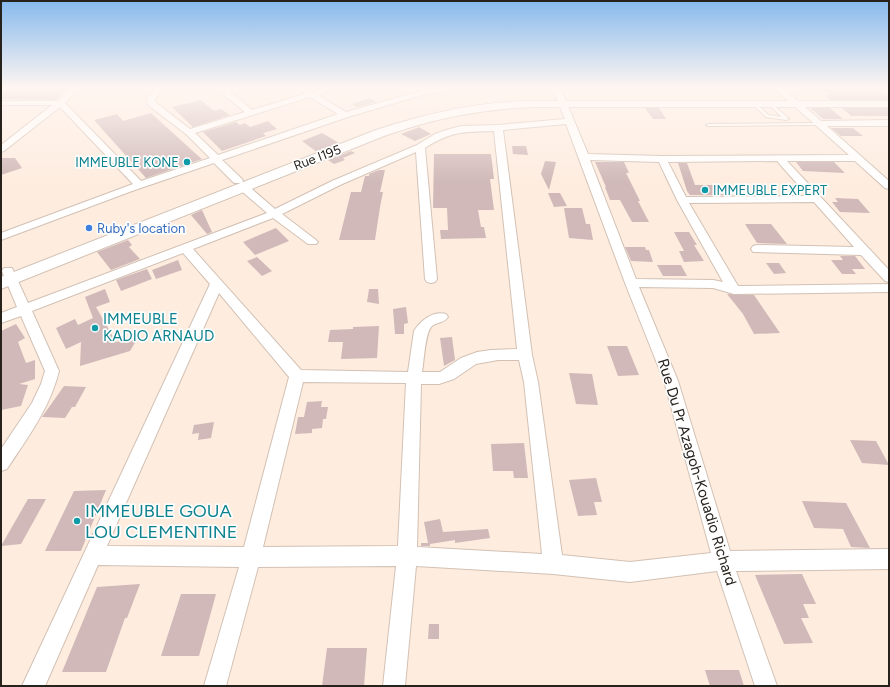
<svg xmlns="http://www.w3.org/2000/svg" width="890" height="687" font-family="Figtree,sans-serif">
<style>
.building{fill:#d0b9b8}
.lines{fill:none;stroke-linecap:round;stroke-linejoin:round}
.service-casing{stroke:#d2c1b4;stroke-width:2}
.minor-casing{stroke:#d2c1b4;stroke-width:2}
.secondary-casing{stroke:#d2c1b4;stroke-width:2}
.service{fill:#fff;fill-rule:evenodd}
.minor{fill:#fff;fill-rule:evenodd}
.secondary{fill:#fff;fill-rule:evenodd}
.culture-dot{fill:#0f9aa8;stroke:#fcfdfc;stroke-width:1.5}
.shop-dot{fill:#3f7fe0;stroke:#fcfdfc;stroke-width:1.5}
.labels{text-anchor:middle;stroke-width:3.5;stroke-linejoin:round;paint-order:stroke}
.far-street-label{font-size:13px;fill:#28221d;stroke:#fcfdfc}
.far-culture-label{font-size:13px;fill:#0d838f;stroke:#fcfdfc;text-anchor:end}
.far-shop-label{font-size:13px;fill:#366cbe;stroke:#fcfdfc;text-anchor:start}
.culture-label{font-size:15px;fill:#0d838f;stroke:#fcfdfc;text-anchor:start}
.street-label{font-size:15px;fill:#28221d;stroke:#fcfdfc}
.near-culture-label{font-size:18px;fill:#0d838f;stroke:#fcfdfc;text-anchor:start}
</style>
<rect width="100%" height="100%" fill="#feecdf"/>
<!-- building -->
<path class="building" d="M12,87H68L56,100L1,99V95Z
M820,87H876L889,96V100H830L824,95H829Z
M370,98L376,102L357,107L352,104Z
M201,100L214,111L221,109L230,115L193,127L172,107Z
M645,108H659L666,119H653Z
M810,108H830L843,119H823Z
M842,108H889V116H851Z
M151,113L195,153L202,159L146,178L94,120L117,114L123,121Z
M268,121L277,129L263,133L266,136L222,151L203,132L236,122L240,125L245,123L250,127Z
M419,127L431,134L415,141L401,134Z
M831,128H853L863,136H841Z
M322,133L339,143L317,152L302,141Z
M512,146H526L528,155L513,154Z
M351,151L355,153L343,158L345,160L334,164L328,160Z
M434,154H491L494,179H490L494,210H478L481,227H484L486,238L441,239L440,230H448L447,208H433Z
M1,158H15L22,168L1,175Z
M545,161L556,162L549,190L541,174Z
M595,162H624L629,173H626L640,201H638L649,222H632L620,200H610L605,187H606Z
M796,162H834L845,173L803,171Z
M678,163H687L695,185H719L726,195H690L687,191Z
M379,170H385L380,192H383L380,207L375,240H339L351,192H361L365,176H369V174Z
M548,193H560L567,206L554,207Z
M835,198L858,199L870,213L840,212L832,202H838Z
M564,208H582L586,224H590L593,240L569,238Z
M202,210L212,232L207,234L191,215Z
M745,224H771L787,244L757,243Z
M276,228L289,241L255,255L243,242Z
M674,232H689L697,245H694L704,261L684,262L679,251H684Z
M128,240L132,245L129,247L140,259L111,270L97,252Z
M625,247H645L646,250H649L653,262L631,261Z
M840,256H855L865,269H852L856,274H842L831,260H843Z
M257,257L272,271L262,276L247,261Z
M178,260L182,270L156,279L152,270Z
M766,263H779L786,273L774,274Z
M657,265H681L687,276H663Z
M147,269L152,279L121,291L116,280Z
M105,289L110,302L96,307L116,342L139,336L130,351L80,366L81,342L66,349L56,328L75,319L78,325L93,318L85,297Z
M369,289H378L379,304L367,302Z
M727,294L754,295L780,333L754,334L743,314Z
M406,307L408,323L404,324V334H395L393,309Z
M16,324L25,338L18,342L26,363L35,360V379L19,384L28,385L21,406L1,410V331Z
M379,326L377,358L341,359L343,342H328L330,330L353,329V327Z
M452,337L455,360L444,366L440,338Z
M607,346H627L639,375L618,376Z
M569,373L592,374L598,405L576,404Z
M64,386L86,387L75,407H72L65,418L42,417Z
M322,401L321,407H328L326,419H323L322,428L312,429V433L295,434L298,417H304L307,402Z
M214,422L211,438L198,440L199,433L192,434L194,425Z
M850,440L876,441L889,465L862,463Z
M524,443L528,478H514L513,471H493L491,444Z
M596,478L602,502H594L597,515L578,516L569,480Z
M106,490L81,551H45L74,491Z
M28,499H46L21,544L1,546Z
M802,501L846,503L870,548L851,547L843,529L814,528Z
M440,519L443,532L488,529L490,538L455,543V540L430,544V546H421V543H428L424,522Z
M802,574L816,604H803L809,618H801L813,643L784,644L755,575Z
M140,584L127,618H125L106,672H62L97,587Z
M181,594H216L199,656H161Z
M429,624H439V639H428Z
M327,648H367L364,686H322Z
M705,670H739L744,686H710Z"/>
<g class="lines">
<!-- service casing -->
<g class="service-casing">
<path id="service" d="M754,103H756L768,115L782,117L768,104L771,103L789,119L786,120L766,117L754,105Z
M819,123H820V125L708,126L706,125L708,124Z"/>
</g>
<!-- minor casing -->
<g class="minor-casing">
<path id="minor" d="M2,87H11L1,94Z
M72,87H81L65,103L141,181L210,158L186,134L148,105L147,99L157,87H165L155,99V102L190,129L245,112L224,95L222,87H230L231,92L252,110L305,94L295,87H305L312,92L327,87H340L318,95L346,112L428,89L467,87L463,89L429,93L348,117L222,160L242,179L243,181L242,183H234L214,163L132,191L1,240V233L133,184L60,107L4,151L1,152V145L52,105H1V101H58ZM310,97L338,114L218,155L195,133Z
M552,87H560L588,154L662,156L849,155L773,87H782L821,121L889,120V126H827L889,181V189L885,188L855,161H787L889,270V282L885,281L861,255L753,252L751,249L753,246L757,245L854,247L814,202L689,203L738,286L889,284V292L734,294L713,288L639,287L678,381L730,551L889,549V569L736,571L777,686H755L717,571L630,582L553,574L416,566L405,686H383L396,566L258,567L226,686H204L239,567L98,565L45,686H22L210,284L183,253L32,311L59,371C50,408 28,437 7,469L1,471V449L32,403L41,384L45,371L21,316L1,323V313L17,307L2,271L4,268H12L28,303L267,213L238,188L237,186L238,184H246L275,209L332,181L417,145L435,134L446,130L461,126L498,125L565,119ZM566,124L625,283L664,381L711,553L630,562L562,555L538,382L532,355L503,130ZM494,131L517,349L491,350L477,352L461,358L440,372H422C424,362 425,332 432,326C437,322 444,323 448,317L446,314C433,310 420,321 414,331L408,372L301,370L193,249L273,218L308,244H316L318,242L316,240L282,214L340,185L416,152L425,279L427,282L431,283L435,282L437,279L425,148C451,131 463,132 494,131ZM590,160L659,162L677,200L723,282L713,280L636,279ZM777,161L808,196L686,197L668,162ZM219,293L289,377L244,547L107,546ZM498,360H519L524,382L542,554L417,547L421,384H439L454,379L476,364ZM303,382L406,383L398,546L263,547Z"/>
</g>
<!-- secondary casing -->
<g class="secondary-casing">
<path id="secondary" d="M524,101H889V107H534C480,109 435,118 384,136L1,289V277L376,130C425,114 472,103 524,101Z"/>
</g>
<!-- service -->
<use href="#service" class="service"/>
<!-- minor -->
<use href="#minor" class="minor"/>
<!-- secondary -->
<use href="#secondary" class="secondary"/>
</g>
<!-- sky -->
<linearGradient id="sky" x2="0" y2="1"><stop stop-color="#86b9ed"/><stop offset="0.48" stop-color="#fff6f1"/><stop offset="1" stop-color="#fff6f1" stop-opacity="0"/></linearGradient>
<rect width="890" height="183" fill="url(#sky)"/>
<!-- markers -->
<g class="culture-dot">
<circle cx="187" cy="162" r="4"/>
<circle cx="705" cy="190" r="4"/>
<circle cx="95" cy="328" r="4"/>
<circle cx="77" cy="521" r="4"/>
</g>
<circle class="shop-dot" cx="89" cy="228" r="4"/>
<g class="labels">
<!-- far-street labels -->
<g class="far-street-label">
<text transform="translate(317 157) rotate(-21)" y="5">Rue I195</text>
</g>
<!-- far-culture labels -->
<g class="far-culture-label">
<text x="179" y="167">IMMEUBLE KONE</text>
<text x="713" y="195" text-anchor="start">IMMEUBLE EXPERT</text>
</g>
<!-- far-shop labels -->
<g class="far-shop-label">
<text x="97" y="233">Ruby's location</text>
</g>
<!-- culture labels -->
<g class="culture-label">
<text x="103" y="324">IMMEUBLE<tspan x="103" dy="17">KADIO ARNAUD</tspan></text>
</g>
<!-- street labels -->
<g class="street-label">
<text transform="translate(697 472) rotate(73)" y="5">Rue Du Pr Azagoh-Kouadio Richard</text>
</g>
<!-- near-culture labels -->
<g class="near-culture-label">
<text x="85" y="517">IMMEUBLE GOUA<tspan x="85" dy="21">LOU CLEMENTINE</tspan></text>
</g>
</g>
<!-- border -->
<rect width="890" height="687" fill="none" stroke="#28221d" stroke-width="4"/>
</svg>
